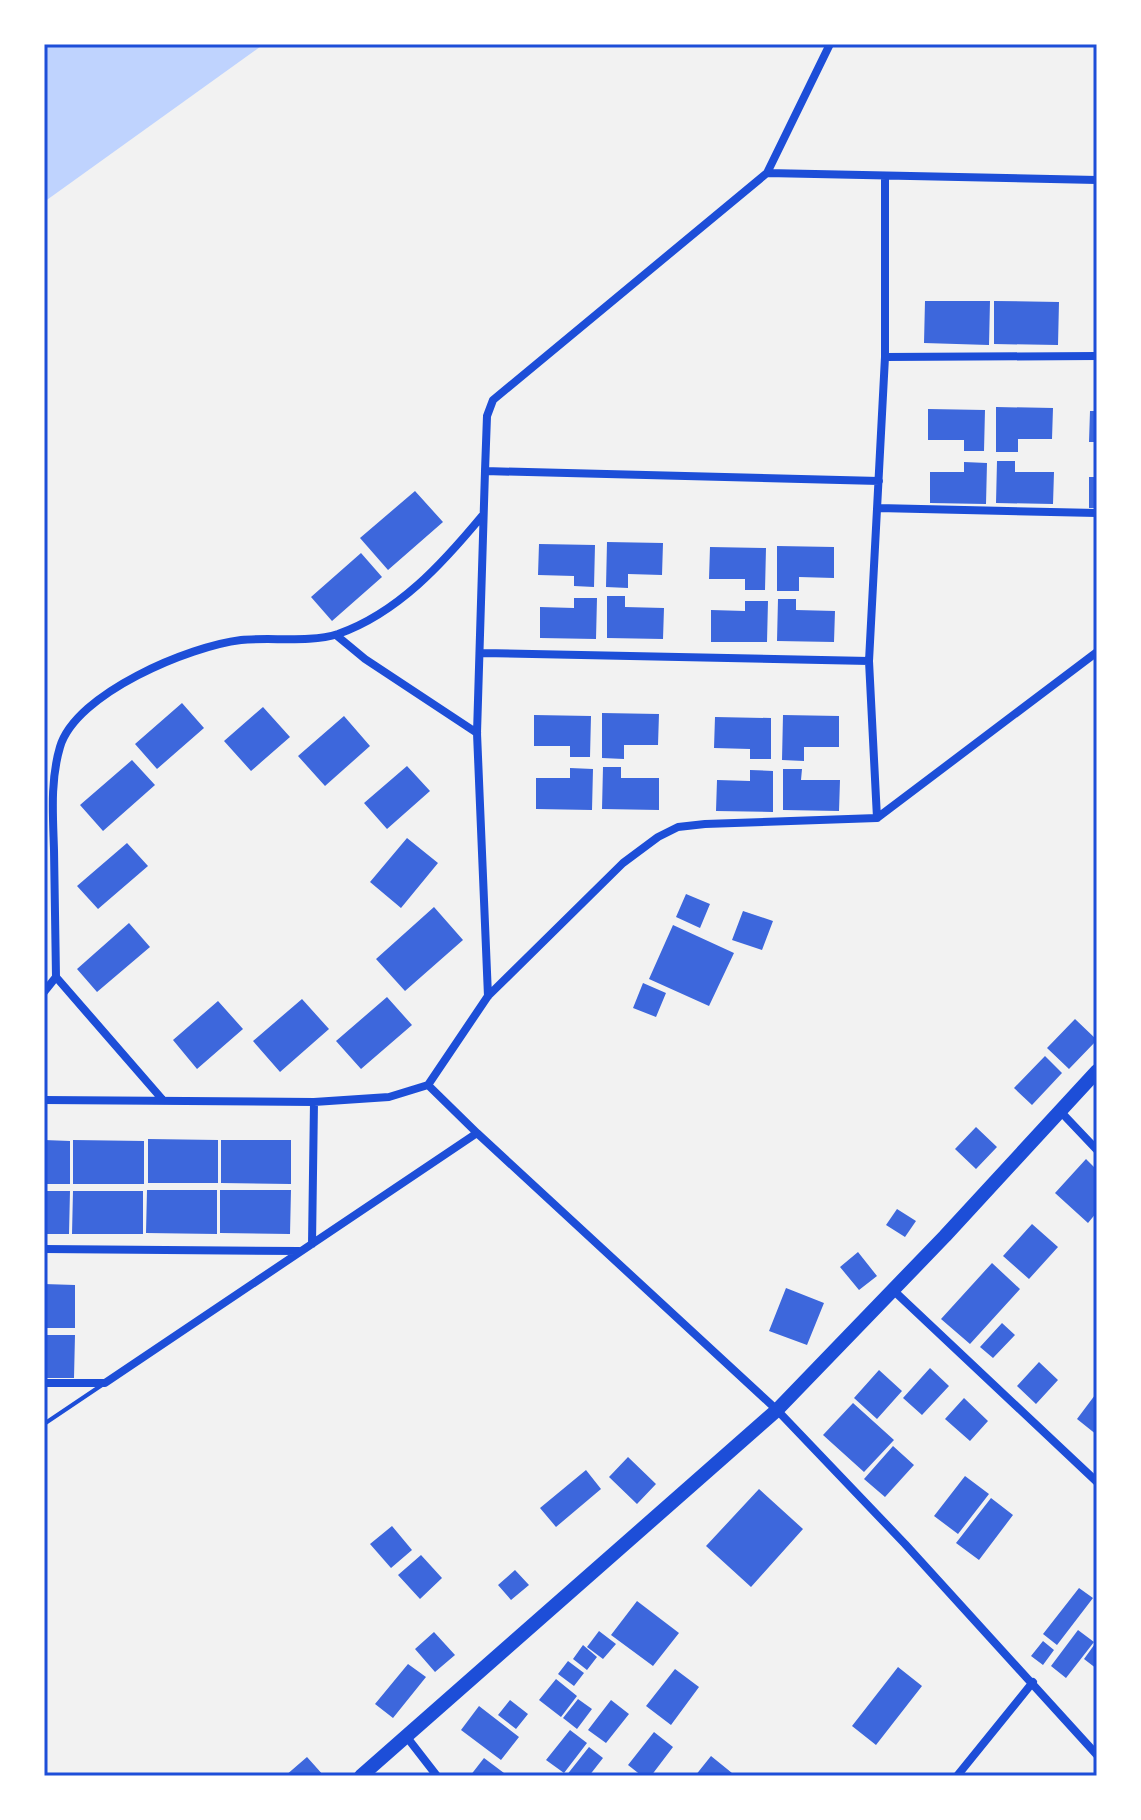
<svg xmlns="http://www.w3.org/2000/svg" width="1141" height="1820" font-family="'Public Sans',sans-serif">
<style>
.water{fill:#bfd3fe}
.building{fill:#3d67dc}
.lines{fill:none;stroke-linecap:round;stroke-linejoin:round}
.service{stroke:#1d4ed8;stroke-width:4}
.minor{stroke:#1d4ed8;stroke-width:8}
.trunk{stroke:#1d4ed8;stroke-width:14}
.neatline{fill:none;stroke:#1d4ed8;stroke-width:3}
</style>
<rect width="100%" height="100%" fill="#f2f2f2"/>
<!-- water -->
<path class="water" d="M44,44H264L44,202Z"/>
<!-- building -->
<path class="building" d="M925,301H990L989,345L924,343Z
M994,301L1059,302L1058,345L994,344Z
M996,407L1053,408L1052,439H1018V452H996Z
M928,409L985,410L984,451H964V440H928Z
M1090,411H1097V442H1089Z
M997,461H1015V472H1054L1053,504L996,503Z
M964,462L987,463L986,504L930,503V472H964Z
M1089,477H1097V508H1089Z
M415,491L443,522L388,570L360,538Z
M607,542L663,543L662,575L628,574V588L606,587Z
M539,544L595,545L594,587L574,586V576L538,575Z
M777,546L834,547V578L799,577V591H777Z
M710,547L766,548L765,590H745V579H709Z
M361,553L382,577L332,621L311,597Z
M607,596H625V607L664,608L663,639L607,638Z
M574,598H597L596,639L540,638V607L574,608Z
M778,599H796V610L835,611L834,642L777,641Z
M745,601H768L767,642H711V610L745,611Z
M182,703L204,728L157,769L135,744Z
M263,707L290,737L251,771L224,741Z
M602,713L659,714L658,745H624V759L602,758Z
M534,715L591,716L590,757H570V746H534Z
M783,715L839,716V747H804V761L782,760Z
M344,716L370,746L325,786L298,756Z
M715,717L771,718V759H750V749L714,748Z
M132,760L155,785L103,831L80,805Z
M407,766L430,791L387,829L364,803Z
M603,767H621V778H659V810L602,809Z
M570,768L593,769L592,810L536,809V778H570Z
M783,769H802L801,780H840L839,811L783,810Z
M750,770L773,771V812L716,811L717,780L750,781Z
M407,838L438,863L401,908L370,882Z
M127,843L148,866L98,909L77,886Z
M686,894L710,904L700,928L676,917Z
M434,907L463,940L405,991L376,959Z
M743,911L773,921L762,950L732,940Z
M129,923L150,947L97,992L77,969Z
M673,925L734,953L709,1006L649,979Z
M643,983L666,993L656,1017L633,1008Z
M387,997L412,1025L361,1069L336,1041Z
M302,999L329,1029L280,1072L253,1041Z
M218,1001L243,1029L197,1069L173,1040Z
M1075,1019L1097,1040L1069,1069L1047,1048Z
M1045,1056L1062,1073L1032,1105L1014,1088Z
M976,1127L997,1147L976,1169L955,1149Z
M148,1139L218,1140V1183H148Z
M44,1140L70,1141V1184H44Z
M73,1140L144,1141V1184H73Z
M221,1140H291V1184L221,1183Z
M1086,1159L1097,1170V1212L1088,1223L1055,1193Z
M147,1190H217V1234L146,1233Z
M220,1190H291L290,1234L220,1233Z
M44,1191H70L69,1234H44Z
M73,1191H143V1234H72Z
M897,1209L916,1221L905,1237L886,1225Z
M1032,1224L1058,1247L1029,1279L1003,1256Z
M858,1252L877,1276L859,1290L840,1267Z
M992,1263L1020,1289L970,1344L941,1319Z
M44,1284L75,1285V1328H44Z
M786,1288L824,1303L807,1345L769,1331Z
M1002,1323L1015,1335L993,1358L980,1347Z
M44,1335H75L74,1378H44Z
M1039,1362L1058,1380L1036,1404L1017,1386Z
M930,1368L949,1386L922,1415L903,1398Z
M879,1370L902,1391L877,1419L854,1398Z
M1095,1395L1097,1396V1435L1077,1419Z
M964,1398L988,1421L970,1441L945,1419Z
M853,1403L894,1440L864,1472L823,1435Z
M893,1446L914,1465L885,1497L864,1479Z
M628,1457L656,1484L637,1504L609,1477Z
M586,1470L601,1489L556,1527L540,1508Z
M965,1476L989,1494L958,1534L934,1516Z
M759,1489L803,1529L751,1587L706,1546Z
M991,1498L1013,1515L979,1560L956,1543Z
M392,1526L412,1550L391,1568L370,1544Z
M421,1555L442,1578L420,1599L398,1575Z
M515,1570L529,1585L511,1600L498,1585Z
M1079,1588L1093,1598L1057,1645L1043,1634Z
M637,1601L679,1633L653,1666L611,1635Z
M1078,1630L1094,1642L1066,1678L1051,1666Z
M599,1631L616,1644L603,1659L587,1647Z
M434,1632L455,1655L435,1672L415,1649Z
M1043,1641L1054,1650L1043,1665L1031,1656Z
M1097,1641V1669L1084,1659Z
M583,1645L597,1657L587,1670L573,1659Z
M568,1661L584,1673L574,1686L558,1674Z
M408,1664L426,1677L393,1718L375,1704Z
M898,1667L922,1686L876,1745L852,1726Z
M675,1669L699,1687L671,1725L646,1706Z
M556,1679L577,1696L561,1717L539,1700Z
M578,1699L592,1709L577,1729L563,1718Z
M510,1700L528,1714L516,1729L498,1715Z
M611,1700L629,1714L606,1743L588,1730Z
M479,1706L519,1737L501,1760L461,1730Z
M570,1730L587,1743L564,1773L546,1760Z
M654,1732L673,1747L651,1776H642L628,1765Z
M589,1747L603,1758L589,1776H566Z
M711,1756L732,1773L729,1776H695Z
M307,1757L324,1776H285Z
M484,1758L508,1776H470Z"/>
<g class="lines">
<!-- service -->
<path class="service" d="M44,1424L102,1385"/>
<!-- minor -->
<path class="minor" d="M767,173L1097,180
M885,177V357
M485,471L487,416L493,400L767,173L830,44
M878,508L1097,513
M336,635L365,659L477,733
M482,653L869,661
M877,818L869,661L885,357L1097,356
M44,992L56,977
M488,996L477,733L485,471L879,481
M162,1099L56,977C55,935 55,892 54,850C53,816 50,781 60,747C76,693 190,646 241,640C271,637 310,643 338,634C398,613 443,563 482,516
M44,1100L314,1102L389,1097L428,1085
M1060,1111L1097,1150
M477,1133L428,1085L488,996L623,863L658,837L678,827L705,824L877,818L1097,652
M312,1244L314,1102
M44,1249L299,1251
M893,1290L1097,1482
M44,1383H105L477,1133L777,1410L905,1544L1097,1755
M406,1736L437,1776
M957,1776L1033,1682"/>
<!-- trunk -->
<path class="trunk" d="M361,1776L777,1410L945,1236L1097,1071"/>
</g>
<!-- border -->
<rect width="1141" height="1820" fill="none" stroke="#ffffff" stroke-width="92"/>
<rect x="46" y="46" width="1049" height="1728" class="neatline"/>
</svg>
